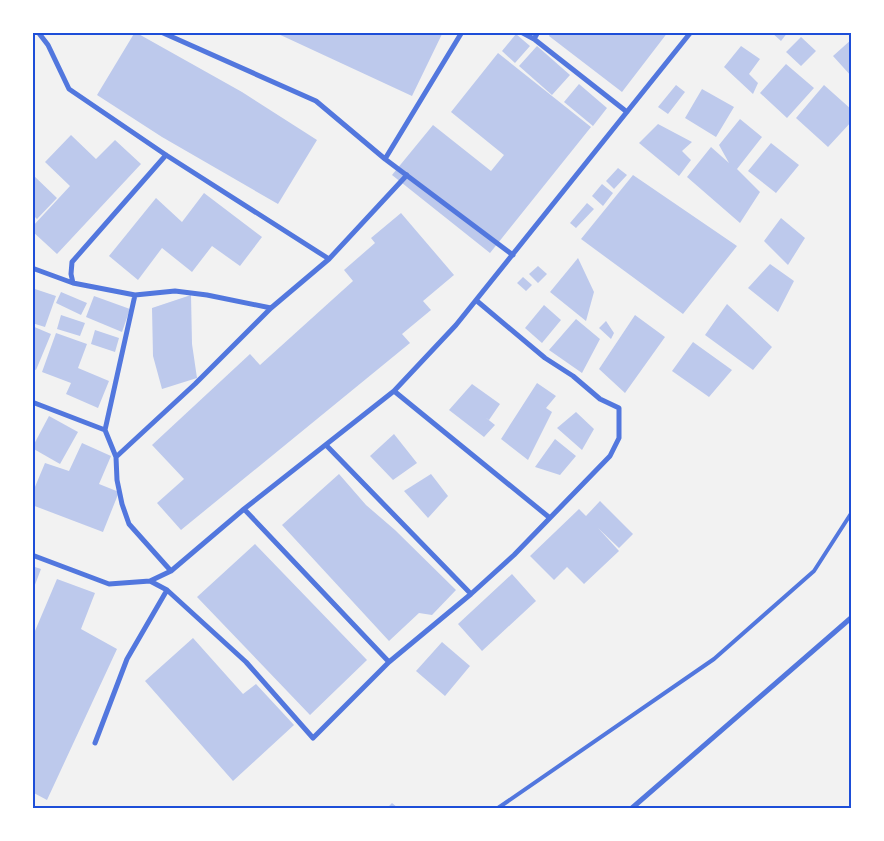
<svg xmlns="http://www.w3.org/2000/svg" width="884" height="841" font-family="'Golos Text',sans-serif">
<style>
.building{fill:#bdc9ec}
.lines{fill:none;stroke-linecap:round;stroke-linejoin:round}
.service{stroke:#5277de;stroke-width:4}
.minor{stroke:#5277de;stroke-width:5}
.neatline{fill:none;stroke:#1d4ed8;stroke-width:2}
</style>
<rect width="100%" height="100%" fill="#f2f2f2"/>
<!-- building -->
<path class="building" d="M135,32L242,92L317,140L278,204L162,137L97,95Z
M274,32H443L412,96Z
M551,32H668L622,92L549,36Z
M771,32H788L781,41Z
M516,34L530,46L515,63L502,51Z
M801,37L816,51L801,66L786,52Z
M852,39V77L833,56Z
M537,46L570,75L552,95L519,66Z
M741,46L760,59L749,74L758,83L753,94L724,67Z
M498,53L591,127L490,253L392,175L433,125L491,171L504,155L451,112Z
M786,64L814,88L787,118L760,93Z
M579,84L607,108L593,126L564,102Z
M676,85L685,92L668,114L658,107Z
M824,85L852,110V121L828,147L796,118Z
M702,89L734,107L716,137L685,118Z
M740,119L762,137L737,169L760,192L740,223L687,177L711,147L729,163L719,145Z
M658,124L692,142L682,151L691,160L679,176L639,143Z
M71,135L96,159L115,140L141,164L57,254L32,231V227L70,186L45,162Z
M771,143L799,165L776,193L748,171Z
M618,168L627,175L614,189L606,181Z
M32,174L57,198L37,219L32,214Z
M633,175L737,246L683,314L581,239Z
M602,184L613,193L603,206L592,196Z
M204,193L262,237L240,266L212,246L192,272L162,248L138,280L109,256L156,198L182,222Z
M587,203L594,209L576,228L570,223Z
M401,213L454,275L423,301L431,310L402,334L410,343L181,530L157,503L184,479L152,445L250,354L260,365L353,281L344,270L375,243L371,238Z
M781,218L805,238L788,265L764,241Z
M578,258L594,292L586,321L550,292Z
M770,264L794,281L778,312L748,288Z
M538,266L547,274L538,283L529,274Z
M523,277L532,285L526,291L517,283Z
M32,288L56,296L45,327L32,323Z
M61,292L87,303L81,315L56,303Z
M191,295L192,344L197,378L162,389L153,356L152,308Z
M94,296L130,309L122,332L86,317Z
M727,304L772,347L753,370L705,335Z
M544,305L561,320L542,343L525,328Z
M61,315L85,323L80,336L57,329Z
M635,315L665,337L625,393L599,369Z
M576,319L600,339L582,373L549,350Z
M606,321L614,333L611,339L599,328Z
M32,326L51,334L36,370L32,369Z
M95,330L119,338L115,352L91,344Z
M56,333L87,344L78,368L109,381L98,408L66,394L71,383L42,372Z
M693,342L732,370L709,397L672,371Z
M537,383L556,396L546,408L552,412L528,460L501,439Z
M472,384L500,404L489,420L485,417L495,425L484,437L449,410Z
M576,412L594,429L582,450L557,428Z
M49,416L78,432L60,464L32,448Z
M394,434L417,463L393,480L370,456Z
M555,439L576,456L560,475L535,467Z
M82,443L111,456L99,484L119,492L103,532L32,505V494L45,463L69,471Z
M339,474L366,505L395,530L456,590L432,615L419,613L389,641L282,525Z
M431,474L448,496L428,518L404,491Z
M600,501L633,534L619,548L598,528L619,551L584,584L567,567L554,580L530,556L579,509L586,516Z
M255,544L367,660L310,715L197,597Z
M32,566L41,569L33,590H32Z
M512,574L536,601L482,651L458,624Z
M57,579L95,593L81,629L117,649L47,800L32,792V658L34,654L32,653V638Z
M193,638L243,694L256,684L294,725L233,781L145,681Z
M442,642L470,666L445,696L416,671Z
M392,803L398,808H387Z"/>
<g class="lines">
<!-- service -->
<path class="service" d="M498,808L714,659L814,571L852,512"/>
<!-- minor -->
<path class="minor" d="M38,32L48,45L69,89L166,155L329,259
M161,32L316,101L385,159L513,255
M521,32L534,39L627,112
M534,39L538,32
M166,155L72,262L71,274L73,283L135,295L175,291L207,295L271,308L329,259L407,175
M385,159L462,32
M32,268L73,283
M394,391L550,518
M32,402L105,430L116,457L117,480L122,504L129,524L171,571
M105,430L135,295
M326,445L471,594
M116,457L195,384L271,308
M244,509L389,662
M32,555L109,584L150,581L171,571L244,509L394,391L456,325L691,32
M150,581L167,590L246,662L313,738L389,662L471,594L514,555L610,456L619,438V408L600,399L573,376L545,358L477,301
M95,743L127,659L167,590
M632,808L852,617"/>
</g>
<!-- border -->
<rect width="884" height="841" fill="none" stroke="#ffffff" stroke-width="68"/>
<rect x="34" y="34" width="816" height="773" class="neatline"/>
</svg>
